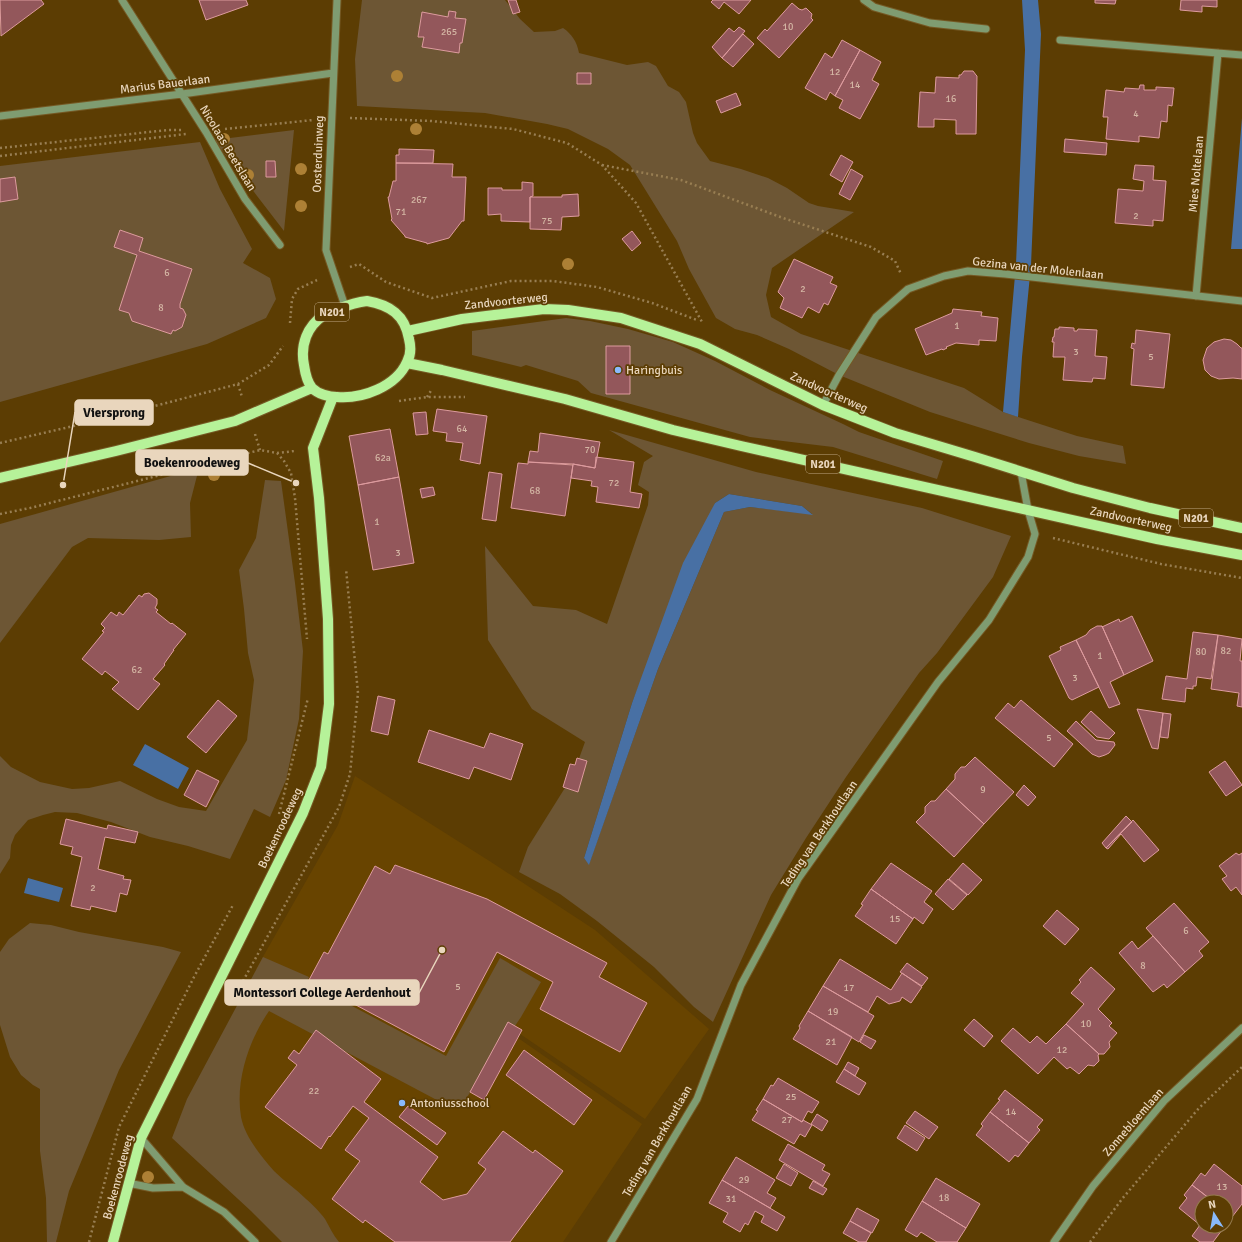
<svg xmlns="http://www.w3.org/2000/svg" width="1242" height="1242" font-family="Signika,sans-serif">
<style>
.built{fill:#684400}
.green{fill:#6d5634;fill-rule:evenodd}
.water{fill:#4870a4}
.building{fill:#93575b;stroke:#dd9b9e}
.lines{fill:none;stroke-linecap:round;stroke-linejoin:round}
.minor-casing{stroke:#755924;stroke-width:9}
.major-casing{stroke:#755924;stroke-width:12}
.path{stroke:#987e52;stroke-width:2.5;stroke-dasharray:2 3;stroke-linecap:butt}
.minor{stroke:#7f9c71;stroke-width:7}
.major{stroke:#b6f299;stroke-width:10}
.tree{fill:#ad8035}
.poi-dot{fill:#89bafc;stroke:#5c3d03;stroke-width:1.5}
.labels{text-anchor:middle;stroke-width:3.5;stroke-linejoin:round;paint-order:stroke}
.number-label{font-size:10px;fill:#d4b6a4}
.shield{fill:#5c3d03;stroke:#bfa885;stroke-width:1}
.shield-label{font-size:11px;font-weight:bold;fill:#e9d6bd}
.street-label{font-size:12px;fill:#e9d6bd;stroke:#5c3d03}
.poi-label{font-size:12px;fill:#e9d6bd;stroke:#5c3d03;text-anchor:start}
.leader{fill:none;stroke:#e9d6bd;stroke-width:1.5}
.callout-dot{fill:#e9d6bd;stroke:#5c3d03;stroke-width:1.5}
.callout{fill:#e9d6bd;stroke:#e9d6bd;stroke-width:1.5}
.callout-label{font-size:13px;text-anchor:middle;font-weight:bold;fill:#111}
</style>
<rect width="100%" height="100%" fill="#5c3d03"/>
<!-- built -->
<path class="built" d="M355,776L491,862L595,930L709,1029L645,1119L498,1019L451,1077L256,969L338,825Z
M254,975L450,1083L498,1024L642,1124L563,1242H298L178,1129Z"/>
<!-- green -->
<path class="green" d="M362,0H505L520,19L534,32L555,31L563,28C572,34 577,42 579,53L627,65L648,62L656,66L668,86L679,92L686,102L693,133L697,143L710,161L741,169L768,178L787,188L809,203L818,206L854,212L772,268L766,295L771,317L801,334L964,388L1003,412L1077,436L1123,446L1126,464L1079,456L1029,443L930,412L839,375L789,349L757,335L735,329L716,318L689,269L677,241L630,165L608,149L568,129L547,124L485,113L357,106L355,59Z
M294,130L284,231L214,140Z
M200,142L220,189L252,249L243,263L270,278L276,299L266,318L207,344L0,402V166Z
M566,318L590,321L628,329L673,342L715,361L770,390L843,424L859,432L943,461L937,479L833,447L750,437L591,393L578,381L526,365L521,367L472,355V331Z
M609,430L756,472L922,508L1011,536L993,577L937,653L919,673L846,777L806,838L771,895L713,1022L694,1007L654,967L597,921L560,894L519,872L528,847L573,775L585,742L532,709L488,640L485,546L533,606L576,610L607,624L648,505L649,492L638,485L644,462L653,456ZM729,494L802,506L812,514L750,507L724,512L658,669L589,864L584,858L632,703L654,647L715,503Z
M199,468L190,503L191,537L159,540L88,538L72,547L0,643V524Z
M265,480L281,481L295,583L303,651L299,719L286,780L270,817L254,809L230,859L188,846L150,837L111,822L77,813L55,812L43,815L28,820L15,835L11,845L10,858L0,874V756L11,767L40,782L72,789L89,788L120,781L157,799L179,807L206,811L247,740L254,680L248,653L244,609L239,570L256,538Z
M30,923L51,925L79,932L163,947L181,952L119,1070L69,1191L56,1242H47L46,1198L40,1151V1089L33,1085L21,1075L10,1057L0,1025V952L9,939Z
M263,957L309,977L307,982L446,1056L500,958L541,982L521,1017L463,1103L450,1107L269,1011C249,1040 235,1081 241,1117C245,1137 261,1156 274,1171C284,1181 296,1189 306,1199C312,1204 320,1212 325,1219C329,1226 333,1235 339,1242H282L251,1211L172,1138L187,1099Z"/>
<!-- water -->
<path class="water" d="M1022,0H1038L1041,34L1031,265L1022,357L1018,417L1003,412L1016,264L1025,50Z
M1242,118V249H1231Z
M729,494L802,506L813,515L750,507L724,512L658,669L589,865L584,858L632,703L683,563L715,503Z
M145,744L189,768L178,789L133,765Z
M28,878L63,888L59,902L24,893Z"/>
<!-- building -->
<path class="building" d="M0,0H41L44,4L1,36Z
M199,0H246L248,5L206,20Z
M508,0H516L520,12L513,14Z
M713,0H751L739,14L724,2L719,9L711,2Z
M1095,0H1116L1115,4L1095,3Z
M1181,0H1217V7L1202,6V12L1180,10Z
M792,3L799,9L802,10L806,8L812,14L811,18L813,20L779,58L757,38L765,29L767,31Z
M449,11L456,12L455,18L466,19L462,43H460L459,53L422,47L424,37H418L422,12L448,17Z
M739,27L745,31L722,58L712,47L729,28L734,32Z
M743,34L754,44L733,67L722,58Z
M842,40L860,50L835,96L830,92L826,100L805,88L825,53L832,58Z
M860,50L881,62L872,80L879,84L860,119L839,108L843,100L835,96Z
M964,71H973L976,75L977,76L976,134H956V120L934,119V127H918L920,92L935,93L936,77L959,78V75H961Z
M577,73H591V84H577Z
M1140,85H1144V90H1156V87L1174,88L1172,106L1168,105L1167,122L1161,121L1159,138L1139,136V142L1106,139L1108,117H1103L1106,90L1124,92L1125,88L1139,89Z
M736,93L741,105L721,113L716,101Z
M1065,139L1107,143L1106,155L1064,152Z
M399,149L434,150L433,163H396V155H399Z
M841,155L853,162L842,182L830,175Z
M266,161H275L276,177H266Z
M396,163L453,164L452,177H466L464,221H462L449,238L427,244V243L405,237V236L391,220L392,219L388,197H389L393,181H396Z
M1135,165L1154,166L1153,180L1166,181L1163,221L1153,220V226L1115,223L1118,189L1143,191L1144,181L1133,179Z
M851,169L863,176L850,200L839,194Z
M15,177L18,199L0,202V179Z
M522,182L533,183V196L530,197V222L501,221V214L488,215V188H502V190H522Z
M578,194L579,216L562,217L561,230L530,229V197H562V195Z
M120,230L143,238L139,251L192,269L180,304V308L183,309L186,315L182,327L175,331L173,330L171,334L132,321L129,313L119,310L137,255L114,247Z
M632,231L641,243L632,251L622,239Z
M794,259L833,277L830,283L837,286L828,305L824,303L819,313L808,307L802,318L780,308L784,298L778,292Z
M953,309L982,312L981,316L998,318L996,341L979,340V345L956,343L946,347L947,348L943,350L942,349L926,355L915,329L952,313Z
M1059,327L1074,328V331H1077L1078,329L1097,330L1095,356L1107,357L1105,379L1093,378L1092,382L1063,380L1065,357H1053L1054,342H1052L1053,337H1054L1055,329H1059Z
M1136,330L1170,334L1164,388L1131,385L1134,349L1131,348L1132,343L1135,344Z
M1224,339L1231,340L1237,344L1241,348H1242V379L1233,378L1219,379L1211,376L1205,370L1203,360L1207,348L1214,342Z
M606,346H630V394H606Z
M437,409L487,416L480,464L460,460L463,443L446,441L447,433L433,431Z
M426,412L428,434L416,435L413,413Z
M390,429L399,477L358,485L349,436Z
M540,433L600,442L595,468L573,464L528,462L530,451L538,452Z
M596,457L634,462L630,492L642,494L639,508L596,502L598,487L591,486L592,481L571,478L573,464L595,468Z
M528,462L573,465L565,516L511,508L518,463L528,464Z
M489,472L502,474L496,521L482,519Z
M399,477L414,563L373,570L358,485Z
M433,487L435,495L422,498L420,489Z
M149,593L157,599V604L155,608L158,610L156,612L171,624L172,623L186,634L173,650H174L164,664L165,665L153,679L160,684L138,710L112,689L119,682L105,671L102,675L82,659L104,632L102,631L105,628L101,624L111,612L117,616L119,612L123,615L139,595L142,597L144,594Z
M1132,616L1153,661L1124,675L1102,626V627L1119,619L1120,622Z
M1097,626H1102L1124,675L1110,682L1120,704L1109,708L1076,640L1086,635L1090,630Z
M1193,632L1218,635L1211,679L1197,677L1196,686H1193V689L1186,688L1185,702L1162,699L1166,676L1187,679Z
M1218,635L1242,639L1240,661H1242V707L1237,706L1239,693L1211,689Z
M1076,640L1099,687L1072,700L1069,698L1049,656L1061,650L1060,647Z
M378,696L395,700L388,735L371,731Z
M218,700L237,716L206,753L187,737Z
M1021,700L1073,744L1054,767L995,718L1008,703L1014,708Z
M1137,709L1163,713L1158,749L1152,748Z
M1091,711L1115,733L1109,739L1097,737L1081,722Z
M1163,713L1171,714L1168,738L1160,737Z
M1076,721L1096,740L1114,742L1115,745L1109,753L1105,755L1099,757L1092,754L1067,731Z
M429,730L484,748L490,733L523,744L511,780L474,767L469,779L418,762Z
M975,757L1014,792L984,824L946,789L955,779V774L961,767H965Z
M577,758L587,761L578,792L563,787L570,764L575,765Z
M1225,761L1242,785L1226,796L1209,772Z
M197,770L219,781L206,807L184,795Z
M1024,785L1036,797L1028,806L1016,795Z
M946,789L984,824L954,857L916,822L925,813V807L931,801H935Z
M1126,816L1132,822L1106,848L1102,843Z
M66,819L107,829L108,825L138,832L135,843L105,837L98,869L124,876L123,879L131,880L127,895L120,893L116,912L91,906L90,910L71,906L82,857L71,854L73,847L60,844Z
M1133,820L1159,850L1144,862L1121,834L1108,849L1106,848Z
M1236,853L1239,855L1242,853V895L1236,887L1231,891L1222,879L1227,876L1219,866Z
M891,863L932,891L924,902L933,909L923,924L914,917L913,919L871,889Z
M963,863L982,880L968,895L949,879Z
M395,865L487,899L607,963L599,977L647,1003L620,1052L540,1009L553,982L497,952L444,1052L309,980L324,952L328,954L375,866L390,874Z
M948,879L967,895L953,910L935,894Z
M871,889L913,919L896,944L855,916L863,905L861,904Z
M1174,903L1209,942L1199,951L1203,956L1185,972L1146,928Z
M1057,910L1079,929L1065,945L1043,926Z
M1153,936L1185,972L1167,988L1164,984L1153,992L1119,953L1132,941L1138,949Z
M840,959L891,990L902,973L922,987L911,1003L902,997L900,1001L889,1004L877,996L868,1012L823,986Z
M907,963L928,978L922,986L900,972Z
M1091,967L1115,989L1098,1009L1112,1023L1109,1026L1117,1033L1109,1042L1110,1047L1104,1054H1099L1066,1024L1084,1004L1071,993L1081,982L1079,980Z
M823,986L874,1016L859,1042L808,1011Z
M808,1011L852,1037L837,1065L793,1039L800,1028L799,1026Z
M974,1019L993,1036L984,1047L964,1030Z
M508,1022L522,1030L484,1100L470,1092Z
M1066,1024L1099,1054L1098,1055L1099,1061L1094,1066L1088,1065L1079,1074L1070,1067L1067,1069L1054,1057L1038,1074L1001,1041L1013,1028L1030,1043L1037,1036L1046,1044Z
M316,1030L381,1079L364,1102L438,1157L420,1182L443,1200L467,1194L486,1169L478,1163L503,1131L533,1153L535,1150L563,1171L510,1242H395L365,1220L363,1223L332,1199L360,1161L345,1150L369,1118L353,1106L330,1137L329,1136L321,1149L265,1107L297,1065L288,1058L294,1050L299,1054Z
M864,1035L876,1041L871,1049L860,1042Z
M524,1050L592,1100L574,1125L506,1075Z
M848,1062L859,1068L855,1076L844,1069Z
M844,1069L866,1083L859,1095L836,1082Z
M778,1078L819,1102L812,1113L808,1111L802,1122L763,1099L771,1085L773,1086Z
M1005,1090L1043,1120L1037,1127L1040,1130L1029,1143L990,1112L1000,1100L998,1099Z
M763,1099L802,1122L803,1120L812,1125L805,1137L800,1134L794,1144L752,1120L758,1111L756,1110Z
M408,1106L446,1133L437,1145L399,1117Z
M915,1111L938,1127L929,1139L906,1123Z
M990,1112L1029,1143L1018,1157L1015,1155L1009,1162L976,1135L983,1126L981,1124Z
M817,1114L828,1121L822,1131L811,1124Z
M905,1125L925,1138L917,1151L897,1138Z
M788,1144L825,1165L822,1170L830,1174L823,1186L779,1160Z
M736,1157L775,1180L767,1193L776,1198L770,1208L722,1180Z
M784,1164L798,1173L791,1186L776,1178Z
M1214,1164L1242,1186V1204L1232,1217L1226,1212V1202H1214L1192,1185L1201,1173L1205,1176Z
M936,1178L980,1204L966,1228L922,1201Z
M722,1180L785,1217L777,1231L761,1222L764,1216L755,1211L748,1225L745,1223L740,1232L723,1222L728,1213L709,1203Z
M813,1181L827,1189L823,1195L809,1188Z
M1192,1185L1214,1202H1202V1226H1225L1213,1242H1200L1192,1236L1200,1225L1179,1208L1187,1198L1184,1195Z
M922,1201L966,1228L957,1242H937L921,1232L917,1237L905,1230Z
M857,1208L879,1220L872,1233L850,1221Z
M1226,1212L1232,1217L1226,1225Z
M850,1221L871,1233L866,1242H859L843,1233Z"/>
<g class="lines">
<!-- minor casing -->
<g class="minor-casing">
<path id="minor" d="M122,0L206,132L245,199L280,245
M337,0L326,250L345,306
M864,0L874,7L930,23L986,29
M1060,40L1242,55
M0,116L182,94L333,73
M1196,296L1218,53
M823,405L839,375L876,317L908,289L944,276L968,271L1005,274L1242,301
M141,1138L183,1187L224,1212L255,1242
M128,1183L153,1188L183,1187
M611,1242L697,1099L741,985L798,879L938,682L989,620L1028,557L1035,534L1028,510L1021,472
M1054,1242L1093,1186L1164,1101L1242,1028"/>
</g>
<!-- major casing -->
<g class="major-casing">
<path id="major" d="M367,301C390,305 405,315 409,339C411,347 411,355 407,362C396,387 362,399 337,397C329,397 318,394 312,388C307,382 305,372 304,365C300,345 307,326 324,315C328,312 334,311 338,309C348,305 357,302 367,301Z
M408,331L462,319L544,309L568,310L621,318L700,344L823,405L895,433L975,457L1073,488L1150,508L1242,528
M407,363L442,370L565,399L673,430L741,446L1157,539L1242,555
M0,478L116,451L235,421L312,388
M113,1242L141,1138L303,813L321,767L329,704L328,619L319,498L313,448L333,397"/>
</g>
<!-- path -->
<path class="path" d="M350,118L431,121L513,129L567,143L602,165L636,203L702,322
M225,129L313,120
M0,148L168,130H183
M0,156L186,134
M602,165L681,180L783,218L871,247L895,261L901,274
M350,267L359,264L386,282L432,298L511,281H553L597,287L652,303L697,320
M290,323L292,299L298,289L317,280
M238,384L242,397
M427,397L432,389
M399,401L427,397H465
M255,434L260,450
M0,443L117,416L238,384L269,365L283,346
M277,453L284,461L291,473L295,498L307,639
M0,514L30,508L260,450L277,453L295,451
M1053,538L1161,564L1242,578
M279,814L308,698
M243,981L339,807L350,774L358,693L346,569
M89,1242L119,1127L194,977L233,905
M1090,1242L1122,1199L1199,1108L1242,1067"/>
<!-- minor -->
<use href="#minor" class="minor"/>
<!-- major -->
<use href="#major" class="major"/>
</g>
<!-- trees -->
<g class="tree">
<circle cx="397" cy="76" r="6"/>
<circle cx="416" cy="129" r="6"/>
<circle cx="224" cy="139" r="6"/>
<circle cx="301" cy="169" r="6"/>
<circle cx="248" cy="175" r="6"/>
<circle cx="301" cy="206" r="6"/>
<circle cx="568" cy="264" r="6"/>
<circle cx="214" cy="475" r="6"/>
<circle cx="148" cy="1177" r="6"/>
</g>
<!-- markers -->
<g class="poi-dot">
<circle cx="618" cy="370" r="4"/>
<circle cx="402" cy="1103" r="4"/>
</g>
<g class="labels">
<!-- number labels -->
<g class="number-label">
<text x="788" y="30">10</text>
<text x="449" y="35">265</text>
<text x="835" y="75">12</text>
<text x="855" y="88">14</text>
<text x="951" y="102">16</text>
<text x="1136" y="117">4</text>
<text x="419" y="203">267</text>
<text x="401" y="215">71</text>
<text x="1136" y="219">2</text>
<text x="547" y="224">75</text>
<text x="167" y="276">6</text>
<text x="803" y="292">2</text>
<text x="161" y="311">8</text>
<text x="957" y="329">1</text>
<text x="1076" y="355">3</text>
<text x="1151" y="360">5</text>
<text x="462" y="432">64</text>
<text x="590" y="453">70</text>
<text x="383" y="461">62a</text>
<text x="614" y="486">72</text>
<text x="535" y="494">68</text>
<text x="377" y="525">1</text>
<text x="398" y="556">3</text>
<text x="1226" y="654">82</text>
<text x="1201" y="655">80</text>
<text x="1100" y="659">1</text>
<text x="137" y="673">62</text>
<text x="1075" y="681">3</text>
<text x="1049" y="741">5</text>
<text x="983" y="793">9</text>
<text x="93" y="891">2</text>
<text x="895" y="922">15</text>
<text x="1186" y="934">6</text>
<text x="1143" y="969">8</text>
<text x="458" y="990">5</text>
<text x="849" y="991">17</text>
<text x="833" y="1015">19</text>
<text x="1086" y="1027">10</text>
<text x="831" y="1045">21</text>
<text x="1062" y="1053">12</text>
<text x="314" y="1094">22</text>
<text x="791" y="1100">25</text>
<text x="1011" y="1115">14</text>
<text x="787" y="1123">27</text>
<text x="744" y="1183">29</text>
<text x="1222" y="1190">13</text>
<text x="944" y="1201">18</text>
<text x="731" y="1202">31</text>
</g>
<!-- shield labels -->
<g class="shield">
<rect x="315" y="303" width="34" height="18" rx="3"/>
<rect x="806" y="455" width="34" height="18" rx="3"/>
<rect x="1179" y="509" width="34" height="18" rx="3"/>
</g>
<g class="shield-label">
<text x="332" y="316">N201</text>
<text x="823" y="468">N201</text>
<text x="1196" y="522">N201</text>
</g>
<!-- street labels -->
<g class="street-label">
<text transform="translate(165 84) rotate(-7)" y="4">Marius Bauerlaan</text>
<text transform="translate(228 148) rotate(59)" y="4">Nicolaas Beetslaan</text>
<text transform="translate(318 154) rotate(-88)" y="4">Oosterduinweg</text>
<text transform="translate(1196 174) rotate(-85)" y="4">Mies Noltelaan</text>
<text transform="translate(1038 268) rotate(6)" y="4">Gezina van der Molenlaan</text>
<text transform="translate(506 301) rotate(-6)" y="4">Zandvoorterweg</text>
<text transform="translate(829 392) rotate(24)" y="4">Zandvoorterweg</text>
<text transform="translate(1131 519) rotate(12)" y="4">Zandvoorterweg</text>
<text transform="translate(280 828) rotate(-65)" y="4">Boekenroodeweg</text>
<text transform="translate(819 834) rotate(-56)" y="4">Teding van Berkhoutlaan</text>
<text transform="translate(1133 1122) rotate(-49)" y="4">Zonnebloemlaan</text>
<text transform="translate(657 1141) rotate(-60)" y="4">Teding van Berkhoutlaan</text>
<text transform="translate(118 1177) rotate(-75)" y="4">Boekenroodeweg</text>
</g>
<!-- poi labels -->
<g class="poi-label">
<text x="626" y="374">Haringbuis</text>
<text x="410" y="1107">Antoniusschool</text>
</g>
</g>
<!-- callouts -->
<path class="leader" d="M63 485L75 412M296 483L248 463M442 950L419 993"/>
<g class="callout-dot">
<circle cx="63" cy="485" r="4"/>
<circle cx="296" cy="483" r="4"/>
<circle cx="442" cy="950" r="4"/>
</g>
<g class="callout">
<rect x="75" y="400" width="78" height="25" rx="4"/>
<rect x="136" y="450" width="112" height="25" rx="4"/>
<rect x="225" y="980" width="194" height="25" rx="4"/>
</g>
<g class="callout-label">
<text x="114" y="417">Viersprong</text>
<text x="192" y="467">Boekenroodeweg</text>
<text x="322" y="997">Montessori College Aerdenhout</text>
</g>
<!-- north arrow -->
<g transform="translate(1214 1214) rotate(349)"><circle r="19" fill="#5c3d03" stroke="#947a4d"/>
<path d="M0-3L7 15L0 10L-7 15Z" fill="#89bafc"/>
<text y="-6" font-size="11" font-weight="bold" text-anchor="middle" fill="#e9d6bd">N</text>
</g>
</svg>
